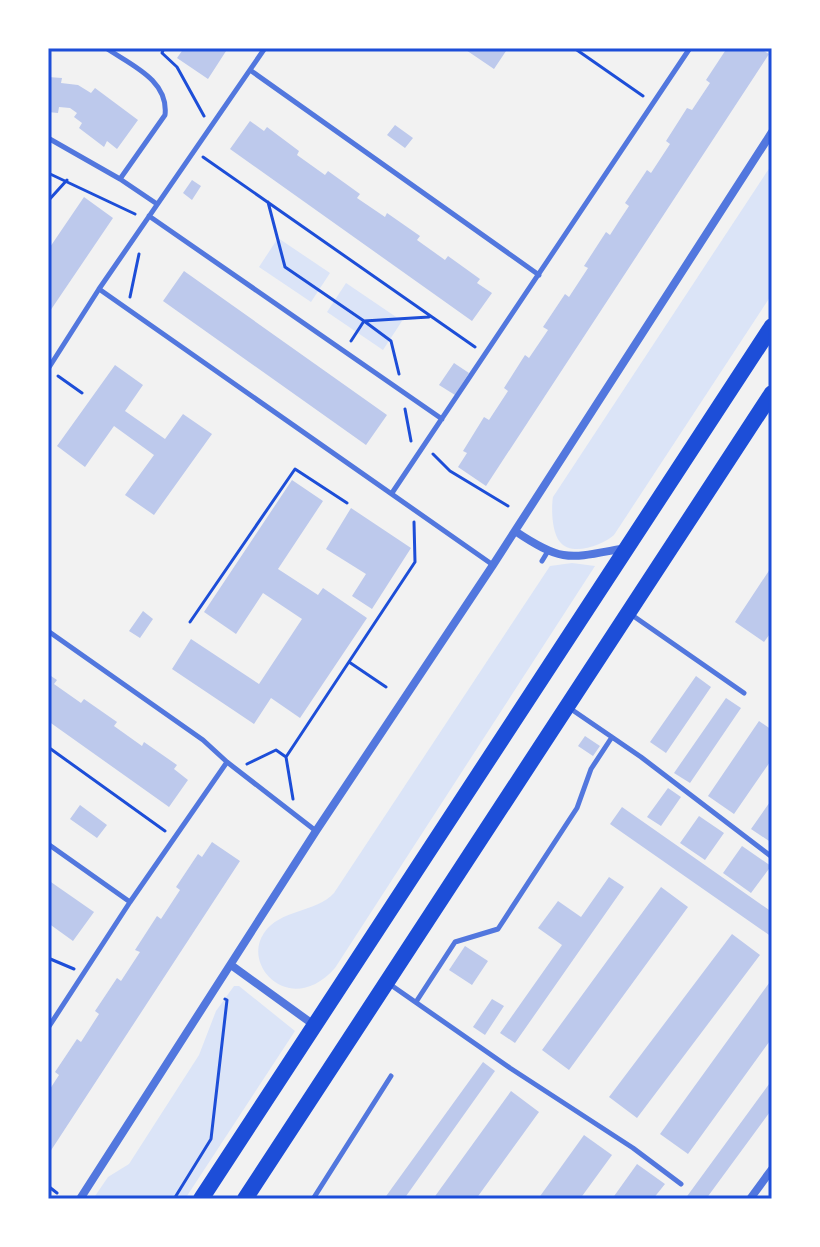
<svg xmlns="http://www.w3.org/2000/svg" width="820" height="1247" font-family="Ubuntu,sans-serif">
<style>
.green{fill:#dbe4f7}
.building{fill:#bdc9ec}
.lines{fill:none;stroke-linecap:round;stroke-linejoin:round}
.path{stroke:#1d4ed8;stroke-width:3}
.service{stroke:#5277de;stroke-width:5}
.minor{stroke:#5277de;stroke-width:8}
.primary{stroke:#1d4ed8;stroke-width:16}
.neatline{fill:none;stroke:#1d4ed8;stroke-width:3}
</style>
<rect width="100%" height="100%" fill="#f2f2f2"/>
<!-- green -->
<path class="green" d="M772,164V294L614,535C603,545 572,557 560,542C552,533 551,509 553,497Z
M278,238L330,273L311,302L259,267Z
M346,283L402,321L383,350L327,312Z
M572,563L595,566L335,968C291,1018 241,966 264,933C280,909 316,913 334,893L550,566Z
M234,986H239L295,1031L185,1199H93L108,1177L129,1164L199,1055L216,1011Z"/>
<!-- building -->
<path class="building" d="M184,48H228L208,79L177,58Z
M463,48H508L494,69Z
M727,48H759L769,54L486,486L458,467L467,453L463,451L484,417L489,420L508,391L504,388L525,355L529,358L548,330L543,327L565,294L569,297L588,268L584,266L606,232L610,235L619,221L629,206L625,203L647,170L651,173L670,144L666,141L687,108L692,110L710,83L706,80Z
M48,77L62,78L61,83L78,85L91,93L95,88L138,120L117,149L107,141L104,147L79,128L82,123L74,117L77,113L70,108L59,107L58,113L48,112Z
M250,121L264,131L267,127L299,151L297,155L325,175L328,171L360,194L357,198L385,217L387,213L420,236L417,240L445,260L448,256L480,279L477,283L492,293L472,321L230,149Z
M395,125L413,138L405,148L387,135Z
M192,180L201,186L192,200L183,193Z
M84,197L113,218L48,314V250Z
M184,271L387,415L366,445L163,301Z
M454,363L469,373L455,395L439,385Z
M115,365L143,385L125,411L165,439L183,414L212,434L154,515L125,495L154,455L114,426L85,467L57,446Z
M292,480L323,501L278,569L318,595L323,588L367,618L300,718L271,698L254,724L172,669L191,639L259,684L302,619L263,593L236,634L204,612Z
M351,508L411,548L372,609L352,596L366,574L326,549Z
M772,566V631L764,642L735,622Z
M143,611L153,619L140,638L129,631Z
M48,674L57,680L54,684L81,703L84,699L117,722L114,726L142,746L144,742L177,765L174,769L188,780L169,807L48,721Z
M696,676L711,687L666,753L650,742Z
M726,698L741,708L690,783L674,773Z
M759,721L772,730V759L734,814L708,796Z
M585,736L600,746L593,756L578,746Z
M668,788L681,797L661,826L647,817Z
M772,799V843L751,829Z
M80,805L107,825L97,838L70,819Z
M622,807L772,912V937L610,824Z
M699,816L724,833L705,860L680,843Z
M212,842L240,861L48,1155V1092L59,1075L55,1072L77,1039L81,1042L99,1014L95,1011L117,978L121,981L140,952L135,950L157,916L161,919L180,890L176,887L198,854L202,857Z
M742,846L771,866L751,893L723,873Z
M609,877L624,887L515,1043L500,1033L562,945L538,928L558,901L581,917Z
M48,880L94,912L73,941L48,923Z
M661,887L688,907L569,1070L542,1050Z
M732,934L760,955L637,1118L609,1097Z
M465,946L488,961L472,985L449,970Z
M772,979V1038L688,1154L660,1134Z
M492,999L504,1006L485,1035L473,1027Z
M483,1062L495,1071L404,1199H384Z
M772,1080V1109L706,1199H685Z
M511,1091L539,1112L476,1199H433Z
M584,1135L612,1155L580,1199H538Z
M637,1164L665,1184L653,1199H612Z"/>
<g class="lines">
<!-- path -->
<path class="path" d="M164,48L162,53L177,67L204,116
M574,48L643,96
M203,157L475,347
M48,173L135,214
M48,201L67,180
M268,202L285,267L364,321L429,317
M130,297L139,254
M351,341L364,321L391,341L399,374
M58,376L82,393
M405,409L411,441
M433,454L450,471L508,506
M190,622L295,469L347,503
M349,662L386,687
M48,747L165,831
M247,764L276,750L286,757
M293,799L286,757L415,562L414,522
M48,958L74,969
M48,1186L57,1193
M174,1199L211,1139L227,1000L225,999"/>
<!-- service -->
<path class="service" d="M106,48C131,65 169,80 165,115L120,179
M250,70L539,275
M48,138L120,179L157,204
M149,216L442,419
M99,289L265,48
M48,369L99,289L493,565
M392,493L690,48
M542,561L548,551
M629,613L744,693
M48,631L203,740L227,762L316,831
M568,707L641,757L772,857
M48,844L130,902
M388,983L510,1068L633,1148L681,1184
M416,1002L455,942L498,929L577,808L591,769L612,737
M48,1028L130,902L227,762
M313,1199L391,1076"/>
<!-- minor -->
<path class="minor" d="M515,531C564,564 570,558 626,548
M231,965L314,1025
M80,1199L316,831L493,565L772,132
M750,1199L772,1169"/>
<!-- primary -->
<path class="primary" d="M201,1199L772,326
M245,1199L772,393"/>
</g>
<!-- border -->
<rect width="820" height="1247" fill="none" stroke="#ffffff" stroke-width="100"/>
<rect x="50" y="50" width="720" height="1147" class="neatline"/>
</svg>
